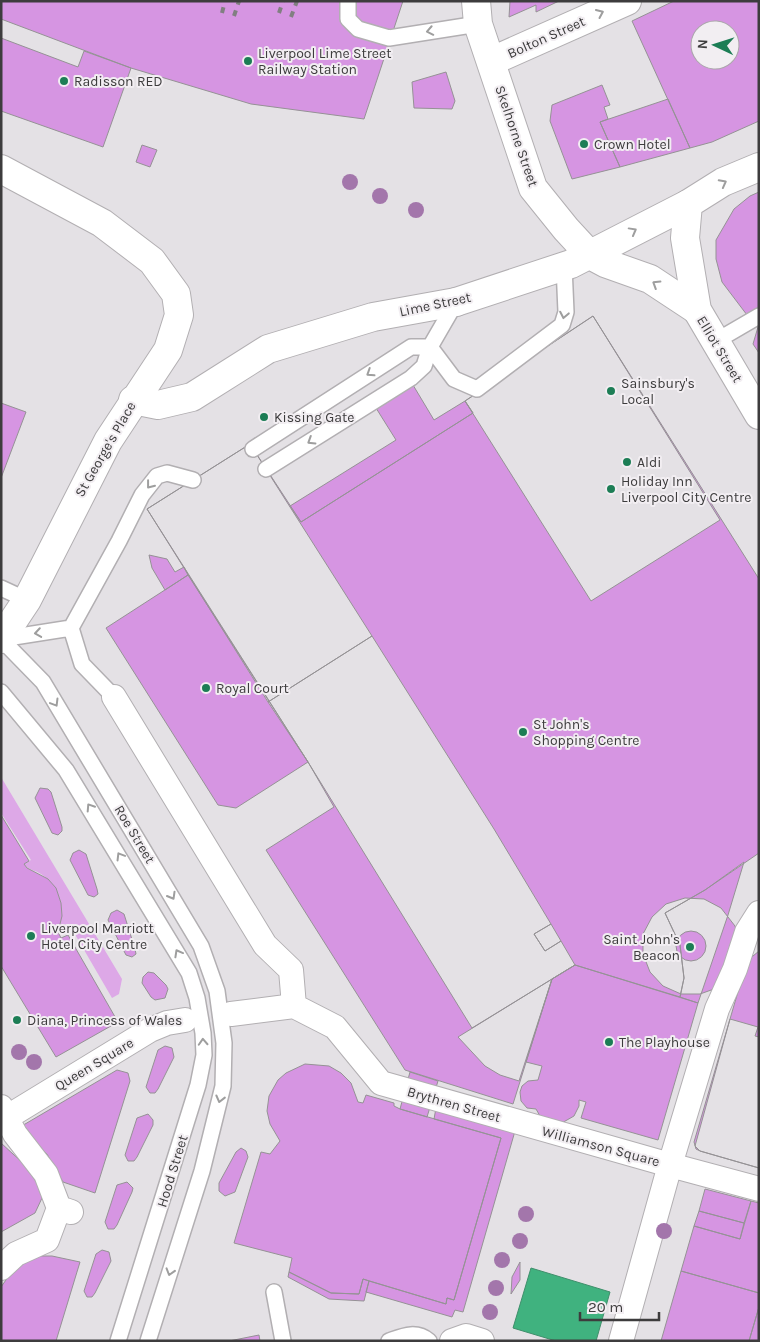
<svg xmlns="http://www.w3.org/2000/svg" width="760" height="1342" font-family="Karla,sans-serif">
<style>
.green{fill:#dda8e7}
.water{fill:#40b27f;stroke:#3f8f6b}
.building{fill:#d695e2;stroke:#959295;fill-rule:evenodd}
.lines{fill:none;stroke-linecap:round;stroke-linejoin:round}
.service-casing{stroke:#b2afb2;stroke-width:18}
.pedestrian-casing{stroke:#b2afb2;stroke-width:26}
.minor-casing{stroke:#b2afb2;stroke-width:30}
.tertiary-casing{stroke:#b2afb2;stroke-width:30}
.primary-casing{stroke:#b2afb2;stroke-width:30}
.service{stroke:#fff;stroke-width:15}
.pedestrian{stroke:#fff;stroke-width:24}
.minor{stroke:#fff;stroke-width:28}
.tertiary{stroke:#fff;stroke-width:28}
.primary{stroke:#fff;stroke-width:28}
.rail{stroke:#817f81;stroke-width:4;stroke-dasharray:6 6;stroke-linecap:butt}
.tree{fill:#a376ab}
.oneway{stroke:#9e9e9e}
.poi-dot{fill:#1c7d55;stroke:#f2eef2;stroke-width:2}
.labels{text-anchor:middle;stroke-width:4;stroke-linejoin:round;paint-order:stroke}
.street-label{font-size:14px;fill:#3d3c3d;stroke:#f2eef2}
.poi-label{font-size:14px;fill:#3d3c3d;stroke:#f2eef2;text-anchor:start}
</style>
<rect width="100%" height="100%" fill="#e4e1e5"/>
<!-- green -->
<path class="green" d="M1,777L122,979L119,994L112,998L69,924L60,925C65,905 58,885 41,874C35,870 28,870 24,864L31,860L1,813Z"/>
<!-- water -->
<path class="water" d="M531,1268L610,1292L596,1341H556L513,1328Z"/>
<!-- building -->
<path class="building" d="M1,1H403L364,119L251,104L131,68L1,19Z
M510,1H559L536,12V5L509,17Z
M674,1H759V121L712,142L690,148L632,21ZM700,30H730V60H700Z
M1,38L78,67L84,51L131,68L103,147L1,111Z
M446,72L455,101L452,109L414,108L412,82Z
M602,85L610,105L604,107L608,119L600,122L620,167L572,179L550,121L552,105Z
M668,99L690,148L620,167L600,122Z
M142,145L157,150L150,167L136,162Z
M759,192V308L747,315L722,282L716,259V240L734,209L750,196Z
M593,316L759,579V853L705,890L665,913L680,945L684,978L680,997L575,965L552,979L513,1104L405,1070L266,850L334,807L308,762L147,509L250,444L301,522L473,413L465,401Z
M593,316L720,520L591,601L465,401Z
M758,327L759,328V353L753,344Z
M413,385L434,420L465,401L473,413L301,522L290,506L396,440L376,408Z
M1,403L26,412L1,478Z
M250,444L372,636L268,702L147,509Z
M149,555L167,559L175,572L184,567L188,575L165,590L152,568Z
M188,575L308,762L236,808L218,805L106,628Z
M372,636L494,829L551,924L534,934L545,951L561,941L575,965L472,1028L308,762L268,702Z
M40,788L48,789L51,792L62,827V831L58,835L52,833L35,798Z
M1,815L29,861L24,864L27,868L48,879L56,888L61,903L62,916L58,932L61,938L68,935L118,1022L56,1057L1,966Z
M79,850L86,854L97,889L98,894L94,897L88,895L70,860L73,853Z
M744,862L728,915L698,1003L680,997L684,978L680,945L665,913L705,890Z
M685,898L704,899L721,908L735,926L739,940L714,989L700,994H681L663,986L650,972L643,954V934L652,917L666,904Z
M117,910L124,914L135,949L136,954L132,957L126,955L108,920L111,913Z
M551,924L561,941L545,951L534,934Z
M676 946a15 15 0 1 1 30 0a15 15 0 1 1-30 0Z
M759,951V1168L700,1151L696,1149L694,1142L747,961Z
M575,965L698,1003L658,1140L581,1118L586,1102L579,1100V1106L574,1116L560,1124L540,1116L536,1109L527,1108L521,1101L520,1092L522,1086L528,1081L538,1080L542,1066L526,1062L552,979Z
M148,972L154,973L166,985L168,989L165,998L155,1000L151,997L142,983L143,977Z
M552,979L519,1081L500,1075L485,1066L458,1037Z
M730,1019L758,1027L755,1036L759,1037V1168L700,1151L695,1146Z
M165,1046L172,1048L174,1057L158,1089L155,1093H150L146,1087L158,1050Z
M305,1064L329,1066L341,1073L351,1083L358,1102L363,1103L366,1095L394,1103V1106L400,1109L501,1138L454,1300L447,1298L446,1304L363,1279L359,1294L331,1293L289,1272L292,1258L234,1243L261,1152L270,1154L280,1141L270,1124L267,1111L269,1096L278,1080L286,1073Z
M117,1070L128,1073L130,1081L95,1193L63,1182L47,1154L20,1127Z
M410,1072L438,1081L427,1117L400,1109Z
M436,1108L515,1131L463,1312L455,1310L452,1317L366,1292L369,1281L446,1304L447,1298L454,1300L501,1138L434,1119Z
M148,1114L153,1120V1125L137,1157L134,1161H128L125,1155L137,1118Z
M1,1143L25,1165L41,1189L42,1198L35,1213L1,1232Z
M241,1148L246,1151L248,1157L235,1192L225,1196L219,1191V1183L236,1152Z
M127,1182L133,1188L132,1192L117,1225L114,1229H108L105,1222L117,1185Z
M705,1189L751,1201L744,1223L699,1211Z
M751,1201L759,1203V1293L681,1271L694,1226L740,1239Z
M699,1211L744,1223L740,1239L694,1226Z
M102,1250L109,1252L111,1261L95,1293L92,1297H87L84,1291L96,1254Z
M39,1256H52L80,1262L56,1341H1V1287L18,1263Z
M520,1262V1280L511,1294L512,1277Z
M681,1271L759,1293V1307L749,1341H661Z
M289,1272L331,1293L359,1294L363,1279L369,1281L364,1301L329,1299L288,1277Z
M759,1307V1341H749Z
M259,1335L260,1341H229Z"/>
<g class="lines">
<!-- service casing -->
<g class="service-casing">
<path id="service" d="M348,1V19L358,29L389,38L478,24
M716,341L759,316
M430,347L454,379L477,389L562,325L566,312L564,266
M253,449L411,347H430
M266,469L411,378L424,366L430,347L456,302
M1,588L27,600
M71,628L82,664L114,697
M1,639L43,682L201,946L217,991L224,1043L223,1086L202,1171L148,1341
M1,639L71,628L119,541L142,495L157,476L167,473L193,480
M1,692L66,770L189,973L197,998L203,1033L204,1055L198,1085L118,1341
M274,1292L283,1341
M389,1341C403,1336 416,1330 429,1341"/>
</g>
<!-- pedestrian casing -->
<g class="pedestrian-casing">
<path id="pedestrian" d="M114,697L265,945L291,970L294,1006
M759,913L747,932L735,969L717,1009L670,1165L759,1189
M231,1014L294,1006L335,1027L381,1083L670,1165L621,1341
M1,1107L15,1134L46,1174L59,1208L71,1212
M1,1121L150,1030L167,1023L185,1020
M1,1268L16,1254L47,1240L59,1208
M452,1341L466,1336L482,1341"/>
</g>
<!-- minor casing -->
<g class="minor-casing">
<path id="minor" d="M492,61L627,1
M133,400L158,405L192,397L268,349L373,317L456,302"/>
</g>
<!-- tertiary casing -->
<g class="tertiary-casing">
<path id="tertiary" d="M476,1L478,24L533,188L566,229L590,255L605,263L650,279L697,310
M456,302L571,264L688,204"/>
</g>
<!-- primary casing -->
<g class="primary-casing">
<path id="primary" d="M759,167L723,182L688,204L685,238L697,310L759,415
M1,169L102,223L152,261L176,294L179,315L168,350L108,441L27,600L1,639"/>
</g>
<!-- service -->
<use href="#service" class="service"/>
<!-- pedestrian -->
<use href="#pedestrian" class="pedestrian"/>
<!-- minor -->
<use href="#minor" class="minor"/>
<!-- tertiary -->
<use href="#tertiary" class="tertiary"/>
<!-- primary -->
<use href="#primary" class="primary"/>
<!-- rail -->
<path class="rail" d="M222,13L225,1
M279,13L283,1
M234,16L239,1
M291,17L297,1"/>
</g>
<!-- trees -->
<g class="tree">
<circle cx="350" cy="182" r="8"/>
<circle cx="380" cy="196" r="8"/>
<circle cx="416" cy="210" r="8"/>
<circle cx="19" cy="1052" r="8"/>
<circle cx="34" cy="1062" r="8"/>
<circle cx="526" cy="1214" r="8"/>
<circle cx="664" cy="1231" r="8"/>
<circle cx="520" cy="1241" r="8"/>
<circle cx="502" cy="1260" r="8"/>
<circle cx="496" cy="1288" r="8"/>
<circle cx="490" cy="1312" r="8"/>
</g>
<!-- one-way arrows -->
<defs><path id="oneway-chevron" d="M-2-3.5L2.5 0L-2 3.5" fill="none" stroke-width="1.6" stroke-linecap="round" stroke-linejoin="round" transform="scale(1.25)"/></defs>
<g class="oneway">
<use href="#oneway-chevron" transform="translate(600 13) rotate(-24)"/>
<use href="#oneway-chevron" transform="translate(430 31) rotate(169)"/>
<use href="#oneway-chevron" transform="translate(723 183) rotate(-28)"/>
<use href="#oneway-chevron" transform="translate(633 231) rotate(-29)"/>
<use href="#oneway-chevron" transform="translate(656 284) rotate(-148)"/>
<use href="#oneway-chevron" transform="translate(564 315) rotate(101)"/>
<use href="#oneway-chevron" transform="translate(370 373) rotate(147)"/>
<use href="#oneway-chevron" transform="translate(311 441) rotate(148)"/>
<use href="#oneway-chevron" transform="translate(150 485) rotate(128)"/>
<use href="#oneway-chevron" transform="translate(38 633) rotate(171)"/>
<use href="#oneway-chevron" transform="translate(55 703) rotate(59)"/>
<use href="#oneway-chevron" transform="translate(90 807) rotate(-123)"/>
<use href="#oneway-chevron" transform="translate(120 856) rotate(-121)"/>
<use href="#oneway-chevron" transform="translate(172 896) rotate(60)"/>
<use href="#oneway-chevron" transform="translate(178 953) rotate(-119)"/>
<use href="#oneway-chevron" transform="translate(203 1042) rotate(-93)"/>
<use href="#oneway-chevron" transform="translate(220 1099) rotate(104)"/>
<use href="#oneway-chevron" transform="translate(170 1272) rotate(107)"/>
</g>
<!-- markers -->
<g class="poi-dot">
<circle cx="248" cy="61" r="5"/>
<circle cx="64" cy="81" r="5"/>
<circle cx="584" cy="144" r="5"/>
<circle cx="611" cy="391" r="5"/>
<circle cx="264" cy="417" r="5"/>
<circle cx="627" cy="462" r="5"/>
<circle cx="611" cy="489" r="5"/>
<circle cx="206" cy="688" r="5"/>
<circle cx="523" cy="732" r="5"/>
<circle cx="31" cy="936" r="5"/>
<circle cx="690" cy="947" r="5"/>
<circle cx="17" cy="1020" r="5"/>
<circle cx="609" cy="1042" r="5"/>
</g>
<g class="labels">
<!-- street labels -->
<g class="street-label">
<text transform="translate(546 37) rotate(-24)" y="5">Bolton Street</text>
<text transform="translate(517 136) rotate(71)" y="5">Skelhorne Street</text>
<text transform="translate(435 304) rotate(-12)" y="5">Lime Street</text>
<text transform="translate(720 349) rotate(59)" y="5">Elliot Street</text>
<text transform="translate(105 449) rotate(-60)" y="5">St George's Place</text>
<text transform="translate(135 834) rotate(59)" y="5">Roe Street</text>
<text transform="translate(94 1064) rotate(-31)" y="5">Queen Square</text>
<text transform="translate(454 1104) rotate(16)" y="5">Brythren Street</text>
<text transform="translate(601 1146) rotate(15)" y="5">Williamson Square</text>
<text transform="translate(172 1171) rotate(-73)" y="5">Hood Street</text>
</g>
<!-- poi labels -->
<g class="poi-label">
<text x="258" y="58">Liverpool Lime Street<tspan x="258" dy="16">Railway Station</tspan></text>
<text x="74" y="86">Radisson RED</text>
<text x="594" y="149">Crown Hotel</text>
<text x="621" y="388">Sainsbury's<tspan x="621" dy="16">Local</tspan></text>
<text x="274" y="422">Kissing Gate</text>
<text x="637" y="467">Aldi</text>
<text x="621" y="486">Holiday Inn<tspan x="621" dy="16">Liverpool City Centre</tspan></text>
<text x="216" y="693">Royal Court</text>
<text x="533" y="729">St John's<tspan x="533" dy="16">Shopping Centre</tspan></text>
<text x="41" y="933">Liverpool Marriott<tspan x="41" dy="16">Hotel City Centre</tspan></text>
<text x="680" y="944" text-anchor="end">Saint John's<tspan x="680" dy="16">Beacon</tspan></text>
<text x="27" y="1025">Diana, Princess of Wales</text>
<text x="619" y="1047">The Playhouse</text>
</g>
</g>
<!-- border -->
<rect width="760" height="1342" fill="none" stroke="#3d3c3d" stroke-width="5"/>
<!-- north arrow -->
<g transform="translate(715 45) rotate(274)"><circle r="24" fill="#f2eef2" stroke="#aaa7aa"/>
<path d="M0-4L9 19L0 12L-9 19Z" fill="#1c7d55"/>
<text y="-8" font-size="14" font-weight="bold" text-anchor="middle" fill="#3d3c3d">N</text>
</g>
<!-- scale -->
<path d="M580 1312v8h79v-8" fill="none" stroke="#3d3c3d" stroke-width="2.5"/>
<text x="588" y="1312" font-size="15" fill="#3d3c3d" stroke="#f2eef2" stroke-width="4" paint-order="stroke">20 m</text>
</svg>
